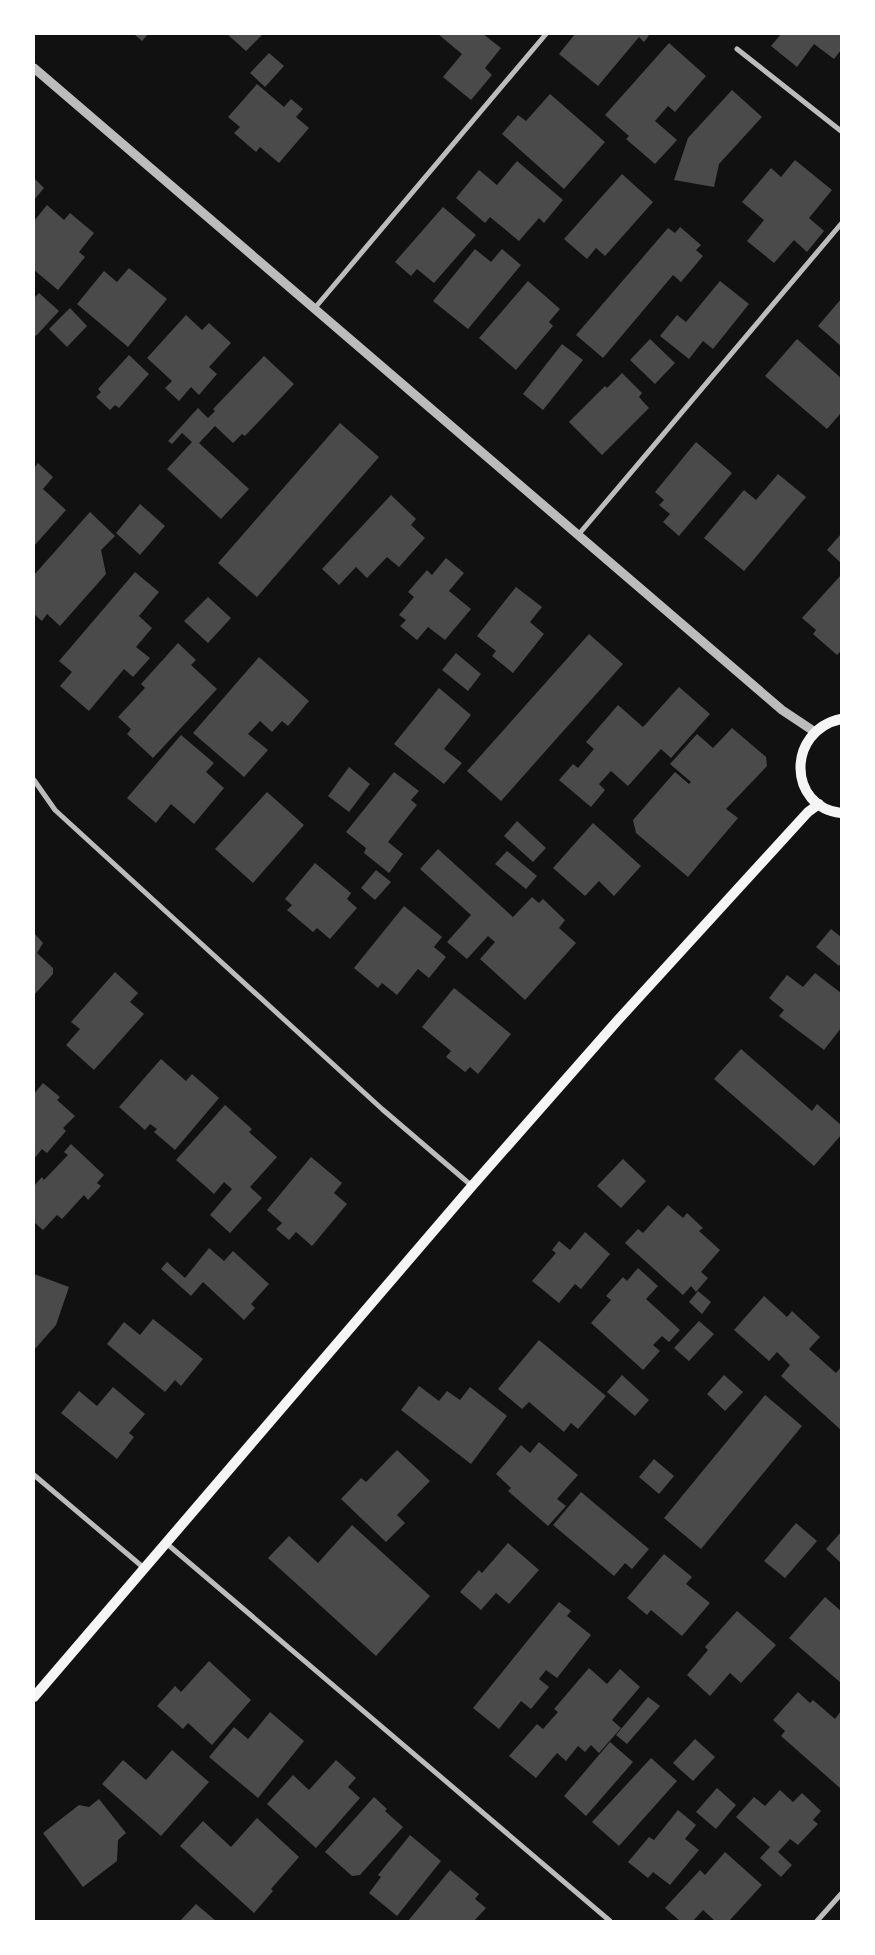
<svg xmlns="http://www.w3.org/2000/svg" width="875" height="1955" font-family="Overpass,sans-serif">
<style>
.building{fill:#4a4a4a}
.lines{fill:none;stroke-linecap:round;stroke-linejoin:round}
.minor{stroke:#bcbcbc;stroke-width:5}
.tertiary{stroke:#bcbcbc;stroke-width:9}
.secondary{stroke:#f5f5f5;stroke-width:10}
</style>
<rect width="100%" height="100%" fill="#111"/>
<!-- building -->
<path class="building" d="M134,34H148L142,41Z
M227,34H263L246,51Z
M438,34H483L501,48L485,68L492,75L471,100L443,77L462,54Z
M575,34L586,35L587,34H650L644,42L639,37L598,86L559,54Z
M781,34H841V50L834,59L814,44L797,67L771,46Z
M669,43L706,76L675,112L668,106L655,121L677,140L655,164L626,139L629,136L605,115Z
M269,53L284,66L265,87L250,73Z
M257,84L284,107L291,99L303,109L296,117L309,128L279,163L260,147L256,152L234,133L240,127L228,117Z
M732,90L762,117L719,164L714,187L674,180L688,138Z
M550,94L605,142L564,189L502,134L518,115L526,121Z
M795,160L832,190L809,218L824,231L807,252L794,240L774,263L747,241L764,220L742,202L771,168L781,177Z
M517,161L563,200L544,223L539,218L519,241L490,217L485,223L456,198L479,170L497,185Z
M622,174L653,202L605,256L596,248L587,259L564,239Z
M34,178L44,188L34,200Z
M47,205L64,220L70,213L94,233L79,252L85,257L58,290L34,270V221Z
M443,207L476,235L434,283L417,269L411,276L395,262Z
M680,227L701,245L696,250L703,256L681,282L673,275L603,358L576,335L668,228L675,233Z
M475,249L491,262L502,249L521,265L468,329L433,301Z
M129,268L167,299L128,347L77,304L104,271L117,282Z
M528,281L560,309L549,322L553,326L516,370L479,338Z
M720,281L749,304L713,349L703,341L689,359L660,336L677,315L686,322Z
M39,293L59,311L36,336L34,334V298Z
M841,299V346L818,326Z
M70,308L87,326L67,347L49,329Z
M186,315L202,330L209,323L231,343L209,367L217,374L199,395L191,387L179,401L165,388L172,381L147,358Z
M650,339L675,363L655,384L630,360Z
M797,339L841,378V416L840,414L827,429L765,376Z
M562,344L583,360L543,410L523,394Z
M129,355L149,374L119,408L115,405L110,410L96,397L101,392L98,389Z
M264,356L294,384L245,436L242,434L233,443L215,426L199,443L249,489L221,519L167,469L192,442L182,433L172,444L168,441L198,408L208,418L215,411L213,409Z
M622,373L642,393L639,397L649,408L602,455L569,422L605,386L607,388Z
M340,423L379,457L257,597L218,563Z
M696,442L732,473L679,536L663,522L670,514L659,505L664,500L655,492Z
M38,463L53,477L43,489L66,510L34,546V468Z
M778,474L806,497L744,571L704,538L744,490L756,500Z
M391,495L416,519L411,525L425,538L399,567L387,557L367,578L356,567L339,585L322,569Z
M140,504L165,526L140,555L116,533Z
M90,512L115,536L101,550L106,574L60,626L47,614L42,621L34,614V575Z
M841,534V563L827,550Z
M446,558L464,573L449,591L471,609L445,640L428,627L417,640L400,626L406,620L399,615L414,597L408,592L427,570L432,575Z
M135,572L159,592L139,616L152,628L136,647L150,658L133,677L124,669L89,711L60,686L72,672L59,661Z
M841,575V651L837,655L813,634L816,630L802,618Z
M516,587L542,607L530,622L544,634L513,673L492,656L496,651L477,636Z
M208,597L231,618L208,643L184,621Z
M589,634L623,664L501,801L467,771Z
M178,643L196,660L191,665L217,689L153,758L127,734L131,729L118,717L145,688L141,684Z
M456,653L481,674L468,691L442,670Z
M259,657L309,701L288,726L282,721L272,732L260,721L248,734L268,750L244,777L193,733Z
M679,687L710,714L671,758L661,749L628,786L611,771L599,784L605,790L591,807L559,780L573,764L578,768L594,749L586,742L618,705L643,727Z
M439,688L471,715L444,749L462,763L444,784L394,744Z
M732,728L766,757L767,766L726,809L738,818L688,877L636,833L633,820L675,772L689,784L691,782L670,764L697,734L713,748Z
M181,735L214,763L206,772L224,788L194,824L171,804L156,823L127,798Z
M349,767L370,784L349,812L328,796Z
M394,772L419,791L411,800L417,805L388,842L403,854L389,873L364,853L366,848L346,832Z
M267,792L304,825L253,883L215,849Z
M517,821L546,848L533,862L504,836Z
M593,823L641,866L614,896L599,881L585,896L553,868Z
M438,849L513,917L532,897L539,903L543,899L565,920L559,928L576,943L525,1000L480,959L495,942L488,936L467,959L447,942L471,915L420,869Z
M507,851L537,876L526,889L495,864Z
M315,863L351,893L347,899L357,908L330,939L317,928L313,932L287,910L292,905L285,899Z
M376,870L391,882L375,900L361,888Z
M404,906L442,937L434,947L446,957L429,978L418,969L397,995L382,983L378,988L354,968Z
M831,929L841,937V963L839,966L816,947Z
M34,933L43,943L37,953L53,968V974L34,995Z
M115,972L138,993L130,1002L144,1014L94,1070L66,1045L80,1029L71,1022Z
M815,973L841,993V1028L824,1050L779,1016L784,1010L769,998L787,975L803,987Z
M454,988L511,1034L478,1074L470,1067L465,1072L446,1057L451,1051L422,1027Z
M741,1049L812,1111L817,1104L841,1125V1135L814,1166L714,1079Z
M161,1059L186,1081L192,1074L219,1098L175,1150L154,1132L157,1129L150,1124L145,1130L119,1107Z
M43,1083L60,1097L57,1100L75,1116L63,1128L66,1131L47,1153L42,1149L34,1159V1094Z
M225,1105L252,1129L249,1132L277,1157L250,1187L262,1198L230,1233L210,1215L232,1189L224,1182L214,1194L176,1160Z
M71,1144L104,1175L97,1183L101,1186L88,1200L84,1195L62,1219L57,1215L43,1230L34,1222V1186L42,1177L44,1180L68,1155L64,1152Z
M311,1157L342,1183L334,1193L347,1204L312,1246L296,1232L289,1240L276,1229L282,1223L267,1210Z
M623,1159L646,1181L621,1208L597,1186Z
M668,1205L683,1218L687,1213L703,1228L699,1231L720,1250L701,1272L708,1278L696,1292L691,1286L683,1295L625,1243L638,1229L643,1233Z
M585,1232L610,1254L581,1289L575,1284L559,1303L532,1281L556,1253L552,1250L559,1241L570,1250Z
M209,1248L224,1261L233,1251L269,1284L251,1304L255,1308L244,1320L203,1282L191,1296L161,1269L167,1262L185,1278Z
M638,1268L658,1286L646,1299L680,1330L669,1342L662,1336L653,1345L660,1351L643,1370L591,1323L611,1300L606,1296L623,1277L627,1281Z
M34,1274L69,1287L56,1325L34,1350Z
M698,1291L711,1302L702,1314L689,1302Z
M764,1296L787,1317L792,1311L820,1337L809,1349L836,1373L841,1367V1430L781,1376L790,1365L777,1352L769,1361L734,1330Z
M153,1319L203,1359L181,1386L175,1380L165,1392L107,1344L124,1322L140,1335Z
M699,1321L714,1334L689,1361L674,1348Z
M539,1340L606,1396L578,1429L571,1423L564,1432L529,1402L522,1409L498,1389Z
M622,1375L649,1400L635,1416L607,1392Z
M724,1375L743,1392L725,1411L707,1394Z
M419,1386L439,1401L447,1391L460,1400L470,1387L507,1416L471,1464L401,1410Z
M113,1387L145,1414L129,1433L134,1437L117,1459L61,1413L79,1391L97,1406Z
M765,1395L802,1426L701,1549L664,1518Z
M539,1442L578,1475L557,1499L566,1506L548,1526L508,1491L511,1488L496,1474L521,1445L530,1453Z
M397,1450L430,1481L397,1515L405,1523L386,1542L341,1499L361,1478L366,1482Z
M654,1459L674,1476L659,1494L639,1477Z
M581,1492L649,1549L632,1569L625,1563L614,1576L553,1525Z
M796,1523L817,1541L785,1578L764,1561Z
M352,1525L430,1596L376,1656L268,1558L289,1536L318,1563Z
M841,1532V1563L826,1549Z
M508,1543L539,1570L509,1604L496,1593L481,1610L460,1592L479,1570L482,1573Z
M664,1554L692,1577L686,1584L710,1603L682,1636L651,1610L647,1615L627,1598Z
M825,1597L841,1611V1683L789,1638Z
M559,1602L571,1611L567,1616L591,1635L557,1678L546,1670L539,1679L549,1687L531,1709L521,1701L499,1729L473,1708Z
M737,1611L776,1645L741,1683L730,1673L710,1696L687,1675L708,1650L705,1647Z
M209,1661L251,1700L212,1745L188,1723L183,1729L157,1706L175,1686L181,1692Z
M589,1668L607,1684L620,1669L640,1687L612,1720L621,1728L599,1753L591,1745L585,1752L578,1746L566,1761L557,1753L536,1778L509,1756L537,1724L543,1729L558,1712L554,1709Z
M798,1692L810,1703L813,1700L835,1719L841,1711L840,1788L781,1736L785,1731L773,1720Z
M648,1697L660,1706L627,1744L616,1735Z
M270,1712L304,1741L258,1798L209,1757L234,1727L248,1739Z
M695,1739L715,1757L693,1781L673,1763Z
M610,1742L633,1762L586,1816L564,1796Z
M172,1750L209,1782L161,1836L102,1784L123,1760L146,1780Z
M651,1758L677,1781L619,1846L592,1822Z
M336,1760L356,1778L348,1787L360,1798L316,1848L267,1804L293,1775L309,1790Z
M717,1788L736,1805L716,1829L696,1812Z
M780,1790L793,1802L802,1793L821,1811L813,1820L818,1824L798,1845L790,1839L778,1852L792,1865L781,1877L760,1858L770,1847L736,1817L754,1797L765,1806Z
M374,1797L387,1809L385,1811L403,1827L360,1875L352,1876L325,1852Z
M99,1799L126,1833L118,1840L117,1861L83,1887L43,1833L79,1805L89,1807Z
M678,1810L696,1825L685,1839L699,1850L670,1885L653,1872L648,1878L628,1862L649,1837L654,1840Z
M257,1818L299,1857L271,1889L273,1891L254,1913L180,1846L203,1821L231,1847Z
M410,1835L441,1861L397,1916L369,1893L381,1877L378,1875Z
M725,1852L762,1885L729,1921H715L703,1910L693,1921H680L665,1908L700,1870L705,1875Z
M450,1870L479,1894L475,1899L486,1908L474,1921H408Z
M196,1904L216,1921H180Z"/>
<g class="lines">
<!-- minor -->
<path class="minor" d="M737,49L841,131
M314,309L546,34
M579,534L841,224
M34,780L55,810L382,1109L472,1186
M34,1475L144,1568
M166,1543L610,1921
M817,1921L841,1894"/>
<!-- tertiary -->
<path class="tertiary" d="M34,68L782,710L815,732"/>
<!-- secondary -->
<path class="secondary" d="M841,719C786,731 788,807 841,813
M34,1697L472,1186L618,1020L808,812L819,804"/>
</g>
<!-- border -->
<rect width="875" height="1955" fill="none" stroke="#ffffff" stroke-width="70"/>
</svg>
